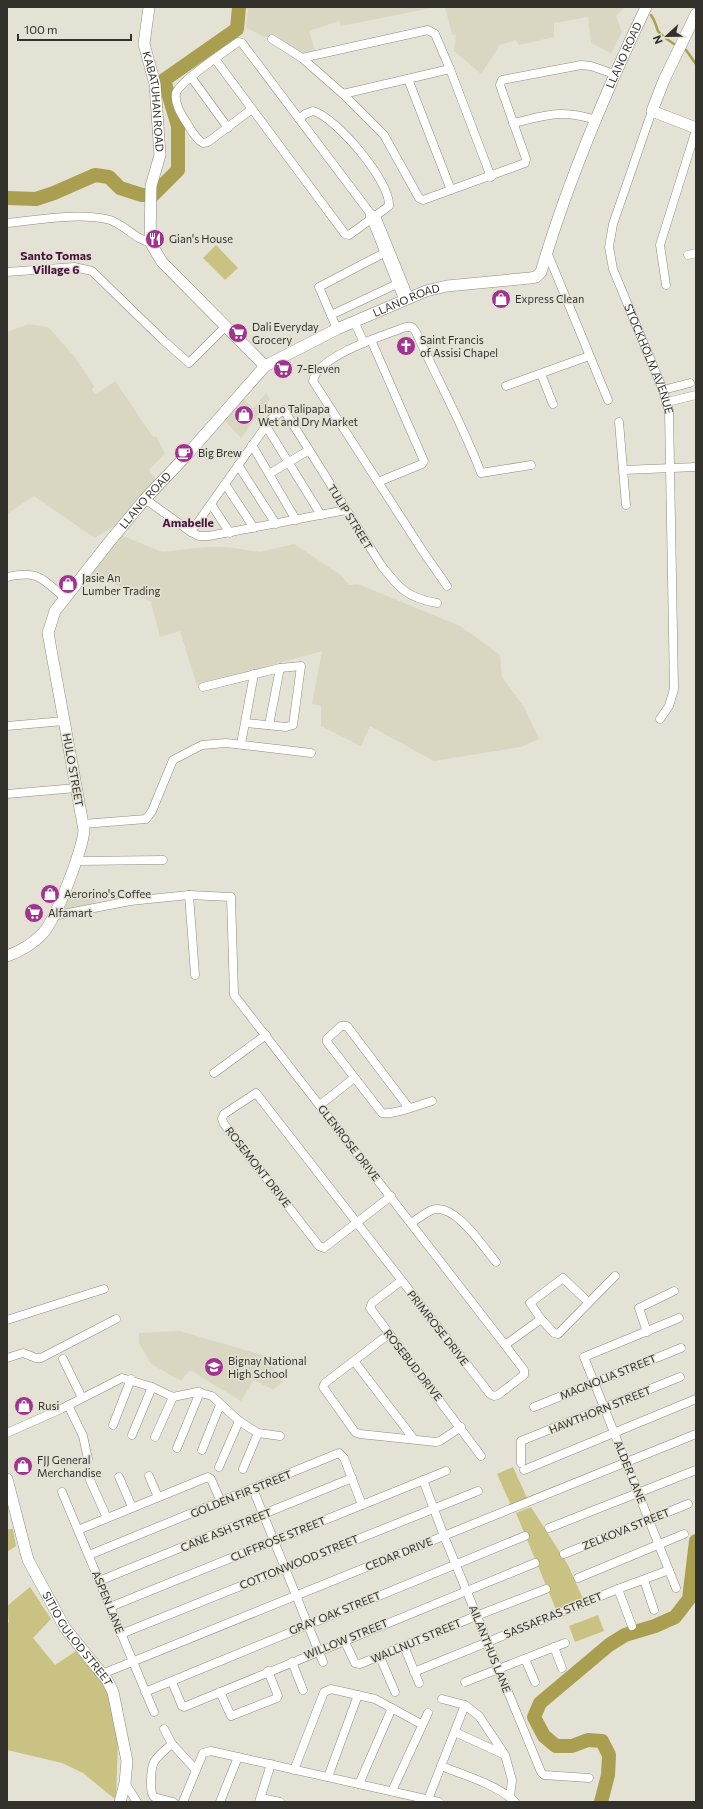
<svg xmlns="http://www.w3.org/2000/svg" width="703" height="1809" font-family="Commissioner,sans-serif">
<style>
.built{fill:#d9d7c1}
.green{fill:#cac283}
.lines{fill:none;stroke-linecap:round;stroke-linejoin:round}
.stream{stroke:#aa9f50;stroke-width:2.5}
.river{stroke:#aa9f50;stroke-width:14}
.street-casing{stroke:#8d8c7f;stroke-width:9}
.secondary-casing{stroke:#8d8c7f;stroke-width:12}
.street{stroke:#fff;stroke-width:8}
.secondary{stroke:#fff;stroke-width:11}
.labels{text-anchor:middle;stroke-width:3;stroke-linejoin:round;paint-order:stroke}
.street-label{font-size:11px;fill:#32312c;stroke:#e4e2d4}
.poi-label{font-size:11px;fill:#32312c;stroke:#e4e2d4;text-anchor:start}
.neighbourhood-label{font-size:12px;font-weight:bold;fill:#48123e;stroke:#e4e2d4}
</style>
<rect width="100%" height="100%" fill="#e4e2d4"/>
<!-- built -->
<path class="built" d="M245,7H436L341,26L339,21L309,31L315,50L301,54L276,35L265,37L246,28L248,10Z
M445,7H625L616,16L622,32L611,53L591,43L588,17L554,23V37L519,45L516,40L500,45L481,74L454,51L456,35L452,34Z
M28,324L48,327L74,356L94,386L92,390L96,394L115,381L153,437L156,436L165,453L149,470L157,481L124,520L95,538L34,496L7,514V332Z
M266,393L270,399L241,438L225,421L243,398L253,409Z
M121,535L162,552L205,547H228L260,552L294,544L341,575L349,585L358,584L460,626L500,655L502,677L524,707L539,739L521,747L434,761L370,726L361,746L321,726V706L312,704L322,651L197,686L180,631L160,637L151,602L90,572Z
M92,890L96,904L59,912L66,892Z
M180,1331L265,1356L283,1382L273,1390L254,1380L241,1401L190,1370L181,1381L151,1364L139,1343V1333Z"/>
<!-- green -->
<path class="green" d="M216,245L238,268L225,280L203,258Z
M513,1467L527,1498L511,1505L497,1474Z
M531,1507L568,1565L584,1601L557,1612L516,1513Z
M7,1529H13L16,1546L7,1552Z
M30,1587L51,1619L33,1638L55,1665L76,1651L110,1692L118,1738L116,1800L83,1773L62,1763L7,1750V1623L9,1622L7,1606Z
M598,1615L604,1631L575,1642L569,1626Z"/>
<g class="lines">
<!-- stream -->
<path class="stream" d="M651,15C656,22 655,24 658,31C661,36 669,40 674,44
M686,50L696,64"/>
<!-- river -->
<path class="river" d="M7,198L36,199L54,193L95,175L109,177L120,188L142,195H153L178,170V126L164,80L237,29L239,7
M601,1802L608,1775L609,1755L602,1741L588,1740L572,1746H556L544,1736L534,1717L540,1703L609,1645L625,1635L655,1626L675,1617L689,1599L696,1541"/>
<!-- street casing -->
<g class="street-casing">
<g id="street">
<path d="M272,39L302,58L343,94L384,135L419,198L423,200L525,163L526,159L500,85L502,80L581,65L591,66L614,74"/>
<path d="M302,58L428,30L435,34L450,69L491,177"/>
<path d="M215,59L345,234L349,235L389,206C391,182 336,117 313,111L305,114L299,119"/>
<path d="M191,77L228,128"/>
<path d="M408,79L451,190"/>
<path d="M343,94L450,69"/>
<path d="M252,109L208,142L203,143C195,139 191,129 186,122C181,114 174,103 176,93C180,81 226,51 238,42L242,43L370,213L376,216L409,297"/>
<path id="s1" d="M652,111L613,224L609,247L613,269L663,390L669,411L674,689L669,706L660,719"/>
<path d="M513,123C548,115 561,109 596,120"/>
<path d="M370,216L403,299"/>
<path d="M7,223C38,220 80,212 110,220C125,225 137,241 150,242"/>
<path d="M547,252L608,400"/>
<path d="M688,255L696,253"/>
<path d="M7,272L74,267L92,271L163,340L189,363L226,326"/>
<path d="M666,285L660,245L696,130"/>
<path d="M331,315L397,284"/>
<path d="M354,321L364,343"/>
<path d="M337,329L319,287L384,253"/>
<path d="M371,340L424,461L422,464L378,482"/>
<path d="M541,374L553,404"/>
<path d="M506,386L589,356"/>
<path d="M663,390L690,383"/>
<path d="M667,402L696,395"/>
<path d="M619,422L626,505"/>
<path d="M266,426L321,515"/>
<path d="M252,445L296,520"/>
<path d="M238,465L276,524"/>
<path d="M624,470L696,467"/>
<path d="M269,474L309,450"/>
<path d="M225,484L254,528"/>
<path d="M145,499L191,532L199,536H209L346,510"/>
<path d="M211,504L230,533"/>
<path d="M191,532L271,419L284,410L381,565C399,588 407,598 437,603"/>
<path d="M7,577C39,570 41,578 65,598"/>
<path d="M447,586L422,550L313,381C317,356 384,335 406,327H412L416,332C437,379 463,425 481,473L531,465"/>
<path d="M203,687L280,668L301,666L293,725L286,727L246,723"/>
<path d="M269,725L280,668"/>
<path d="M7,726L64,721"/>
<path d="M241,744L254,674"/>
<path d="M7,794L76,788"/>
<path d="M83,824L146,819L152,811L173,760L202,745L226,743L311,753"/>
<path d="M77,861L163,860"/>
<path d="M189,895L195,975"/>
<path d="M53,916L130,901L189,895L231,897L234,995L505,1345L524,1370V1375L498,1395L494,1396L490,1394L256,1093L224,1114L222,1119L224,1124L319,1246L324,1248L391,1196"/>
<path d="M214,1073L266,1035"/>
<path d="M320,1105L354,1078"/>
<path d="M409,1108L347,1026H341L327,1039V1042L382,1113C394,1115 419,1105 432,1101"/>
<path d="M411,1223C418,1219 425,1213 432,1210C455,1202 483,1247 496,1262"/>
<path d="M401,1281L372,1303L370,1308L481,1456"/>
<path d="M541,1319L530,1303L563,1278L588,1302"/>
<path d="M7,1320L104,1289"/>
<path d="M647,1332L639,1308L674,1291"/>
<path d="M389,1334L325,1383L323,1387L355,1432L360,1434L436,1442L440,1441L461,1427"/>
<path d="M505,1345L541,1319L554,1333L558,1334L615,1276"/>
<path d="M7,1358L23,1353L36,1358H41L116,1319"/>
<path d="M63,1359L82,1398"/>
<path d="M354,1361L413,1438"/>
<path d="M68,1405L83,1436L88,1459"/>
<path d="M534,1407L681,1348"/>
<path d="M113,1425L131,1379"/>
<path d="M7,1433L61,1409L122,1378L152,1387L173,1397L197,1392L212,1396L239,1421L258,1433L280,1436"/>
<path d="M132,1435L152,1387"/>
<path d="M155,1437L173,1397"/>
<path d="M177,1448L200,1392"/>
<path d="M202,1450L220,1405"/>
<path d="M521,1463V1441L680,1377"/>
<path d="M219,1467L239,1421"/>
<path d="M243,1469L258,1433"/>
<path d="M524,1470L696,1399"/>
<path d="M149,1476L158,1497"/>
<path d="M119,1477L132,1507"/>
<path d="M90,1480L107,1518"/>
<path d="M423,1480L444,1536L541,1772L544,1775L589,1778"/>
<path d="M253,1489L323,1662"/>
<path d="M62,1492L154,1712"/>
<path d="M549,1528L696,1470"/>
<path d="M78,1530L208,1477L211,1479L221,1502"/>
<path d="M564,1554L688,1504"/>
<path d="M89,1555L339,1453L344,1458L362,1505"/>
<path d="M578,1578L684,1534"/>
<path d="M644,1580L654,1610"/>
<path d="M99,1581L352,1478"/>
<path d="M676,1588L584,1357L679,1318"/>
<path d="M618,1589L632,1626"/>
<path d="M110,1607L446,1471"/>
<path d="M121,1634L478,1491"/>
<path d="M344,1640L355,1663L360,1664L476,1616L546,1589"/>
<path d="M404,1646L419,1683"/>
<path d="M554,1647L562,1668"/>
<path d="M380,1657L395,1692"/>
<path d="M525,1659L535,1682"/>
<path d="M292,1662L303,1690"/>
<path d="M414,1672L618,1589L669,1570"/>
<path d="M102,1674L696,1434"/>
<path d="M172,1682L182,1706L184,1707L535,1563"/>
<path d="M465,1682L565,1643"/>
<path d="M145,1692L525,1536"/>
<path d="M220,1692L231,1716L277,1698L278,1696L268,1671"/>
<path d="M442,1699L465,1705L479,1716L505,1755L512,1780L510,1797"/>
<path d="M164,1729L172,1744L196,1770"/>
<path d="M455,1732L503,1754"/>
<path d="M172,1744C166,1749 158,1755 154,1762C151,1768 149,1792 154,1797L173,1802"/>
<path d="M441,1766C462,1774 500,1786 515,1802"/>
<path d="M294,1770L324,1692L331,1689L375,1699L421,1724"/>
<path d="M328,1777L358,1695"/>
<path d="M125,1783L137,1802"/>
<path d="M359,1784L392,1708"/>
<path d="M392,1791L428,1713"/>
<path d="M261,1798L280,1802"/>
<path d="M183,1802L203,1753L211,1751L439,1802"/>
<path d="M220,1802L238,1757"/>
<path d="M259,1802L271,1764"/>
<path d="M427,1802L465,1705"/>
</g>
</g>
<!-- secondary casing -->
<g class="secondary-casing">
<g id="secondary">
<path id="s2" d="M149,7L144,44L155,84L160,155L151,186L150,242L162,262L265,366"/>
<path d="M696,14L664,80L652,111L696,128"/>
<path id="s3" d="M7,956C21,951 33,944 43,933C57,917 82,851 84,830L48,633L55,611L110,541L145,499L186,456L265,366L337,329L426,291L447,286L530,278L536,277L541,272C567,183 606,91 646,7"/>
<path id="s4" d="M7,1479L28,1560L65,1628L107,1680L113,1692L127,1761L125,1783L120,1802"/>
</g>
</g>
<!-- street -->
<use href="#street" class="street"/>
<!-- secondary -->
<use href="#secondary" class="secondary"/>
</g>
<!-- icons -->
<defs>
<g id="restaurant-disc" transform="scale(1)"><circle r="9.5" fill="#a2328f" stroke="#e4e2d4"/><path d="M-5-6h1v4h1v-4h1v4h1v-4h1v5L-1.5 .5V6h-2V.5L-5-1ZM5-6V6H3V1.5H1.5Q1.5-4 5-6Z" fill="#fff"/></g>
<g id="shop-disc" transform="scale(1)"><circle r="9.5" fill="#a2328f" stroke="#e4e2d4"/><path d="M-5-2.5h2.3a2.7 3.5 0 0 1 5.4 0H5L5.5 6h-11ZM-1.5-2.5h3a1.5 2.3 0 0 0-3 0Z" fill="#fff"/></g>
<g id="supermarket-disc" transform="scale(1)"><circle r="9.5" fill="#a2328f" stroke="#e4e2d4"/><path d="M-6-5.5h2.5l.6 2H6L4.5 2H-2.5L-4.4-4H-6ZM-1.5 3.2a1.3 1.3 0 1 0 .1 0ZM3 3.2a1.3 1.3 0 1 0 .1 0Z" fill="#fff"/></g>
<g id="church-disc" transform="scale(1)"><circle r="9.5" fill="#a2328f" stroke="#e4e2d4"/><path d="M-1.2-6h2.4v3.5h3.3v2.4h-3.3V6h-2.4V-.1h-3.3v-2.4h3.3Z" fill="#fff"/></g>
<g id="cafe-disc" transform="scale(1)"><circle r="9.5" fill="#a2328f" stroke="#e4e2d4"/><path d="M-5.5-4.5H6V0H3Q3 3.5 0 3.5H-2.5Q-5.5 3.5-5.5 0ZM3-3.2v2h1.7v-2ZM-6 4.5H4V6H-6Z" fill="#fff"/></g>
<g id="school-disc" transform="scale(1)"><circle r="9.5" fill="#a2328f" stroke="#e4e2d4"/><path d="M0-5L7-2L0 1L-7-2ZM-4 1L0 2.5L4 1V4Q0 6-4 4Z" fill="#fff"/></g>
</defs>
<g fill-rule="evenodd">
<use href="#restaurant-disc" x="155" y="239"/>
<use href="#shop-disc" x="501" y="299"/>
<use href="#supermarket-disc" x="238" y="333"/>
<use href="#church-disc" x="406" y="346"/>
<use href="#supermarket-disc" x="283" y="369"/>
<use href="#shop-disc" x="244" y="415"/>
<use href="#cafe-disc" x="184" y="453"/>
<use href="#shop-disc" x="68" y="584"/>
<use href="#shop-disc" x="50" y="894"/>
<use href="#supermarket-disc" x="34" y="913"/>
<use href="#school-disc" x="214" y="1367"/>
<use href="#shop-disc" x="24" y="1406"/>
<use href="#shop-disc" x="23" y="1466"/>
</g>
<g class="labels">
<!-- street labels -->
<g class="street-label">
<text dy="4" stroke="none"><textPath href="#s3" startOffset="1229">LLANO ROAD</textPath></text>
<text dy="4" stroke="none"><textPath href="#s2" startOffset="96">KABATUHAN ROAD</textPath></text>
<text dy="4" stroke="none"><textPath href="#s3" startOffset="857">LLANO ROAD</textPath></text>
<text dy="4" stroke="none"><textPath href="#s1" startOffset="262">STOCKHOLM AVENUE</textPath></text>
<text dy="4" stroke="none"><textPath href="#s3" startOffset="521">LLANO ROAD</textPath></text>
<text transform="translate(350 517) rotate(58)" y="4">TULIP STREET</text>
<text transform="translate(73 770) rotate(80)" y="4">HULO STREET</text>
<text transform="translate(349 1143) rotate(52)" y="4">GLENROSE DRIVE</text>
<text transform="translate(258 1167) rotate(52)" y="4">ROSEMONT DRIVE</text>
<text transform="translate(438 1328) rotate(52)" y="4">PRIMROSE DRIVE</text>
<text transform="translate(413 1365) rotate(52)" y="4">ROSEBUD DRIVE</text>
<text transform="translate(608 1377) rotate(-22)" y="4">MAGNOLIA STREET</text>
<text transform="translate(600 1410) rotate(-22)" y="4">HAWTHORN STREET</text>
<text transform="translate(630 1472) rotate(68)" y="4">ALDER LANE</text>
<text transform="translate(241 1494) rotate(-22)" y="4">GOLDEN FIR STREET</text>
<text transform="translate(626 1529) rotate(-22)" y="4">ZELKOVA STREET</text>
<text transform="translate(226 1530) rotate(-22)" y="4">CANE ASH STREET</text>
<text transform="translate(278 1539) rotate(-22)" y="4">CLIFFROSE STREET</text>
<text transform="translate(399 1554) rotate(-22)" y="4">CEDAR DRIVE</text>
<text transform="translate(299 1562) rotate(-22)" y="4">COTTONWOOD STREET</text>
<text transform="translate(108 1602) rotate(68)" y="4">ASPEN LANE</text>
<text transform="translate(335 1613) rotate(-22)" y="4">GRAY OAK STREET</text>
<text transform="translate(553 1615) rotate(-22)" y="4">SASSAFRAS STREET</text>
<text dy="4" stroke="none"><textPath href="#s4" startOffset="177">SITIO GULOD STREET</textPath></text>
<text transform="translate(346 1639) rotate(-22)" y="4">WILLOW STREET</text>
<text transform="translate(416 1641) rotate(-23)" y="4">WALLNUT STREET</text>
<text transform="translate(490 1649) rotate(68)" y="4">AILANTHUS LANE</text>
</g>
<!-- poi labels -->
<g class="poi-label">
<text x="169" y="243">Gian's House</text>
<text x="515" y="303">Express Clean</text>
<text x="252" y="331">Dali Everyday<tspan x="252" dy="13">Grocery</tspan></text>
<text x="420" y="344">Saint Francis<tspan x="420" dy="13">of Assisi Chapel</tspan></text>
<text x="297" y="373">7-Eleven</text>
<text x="258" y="413">Llano Talipapa<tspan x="258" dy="13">Wet and Dry Market</tspan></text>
<text x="198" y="457">Big Brew</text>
<text x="82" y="582">Jasie An<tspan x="82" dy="13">Lumber Trading</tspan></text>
<text x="64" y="898">Aerorino's Coffee</text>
<text x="48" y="917">Alfamart</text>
<text x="228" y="1365">Bignay National<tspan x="228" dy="13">High School</tspan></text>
<text x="38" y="1410">Rusi</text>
<text x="37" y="1464">FJJ General<tspan x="37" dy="13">Merchandise</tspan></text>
</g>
<!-- neighbourhood labels -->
<g class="neighbourhood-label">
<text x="56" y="260">Santo Tomas<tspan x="56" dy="14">Village 6</tspan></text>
<text x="188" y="527">Amabelle</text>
</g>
</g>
<!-- border -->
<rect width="703" height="1809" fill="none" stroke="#32312c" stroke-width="16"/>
<!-- north arrow -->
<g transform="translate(667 36) rotate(248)" stroke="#e4e2d4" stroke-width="3" paint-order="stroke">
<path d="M0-3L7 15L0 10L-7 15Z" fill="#32312c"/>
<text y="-6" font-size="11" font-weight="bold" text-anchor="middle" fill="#32312c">N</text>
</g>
<!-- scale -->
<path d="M18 34v6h113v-6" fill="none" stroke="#32312c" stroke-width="2"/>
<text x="24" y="34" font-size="12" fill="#32312c" stroke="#e4e2d4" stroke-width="3" paint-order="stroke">100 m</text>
</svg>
